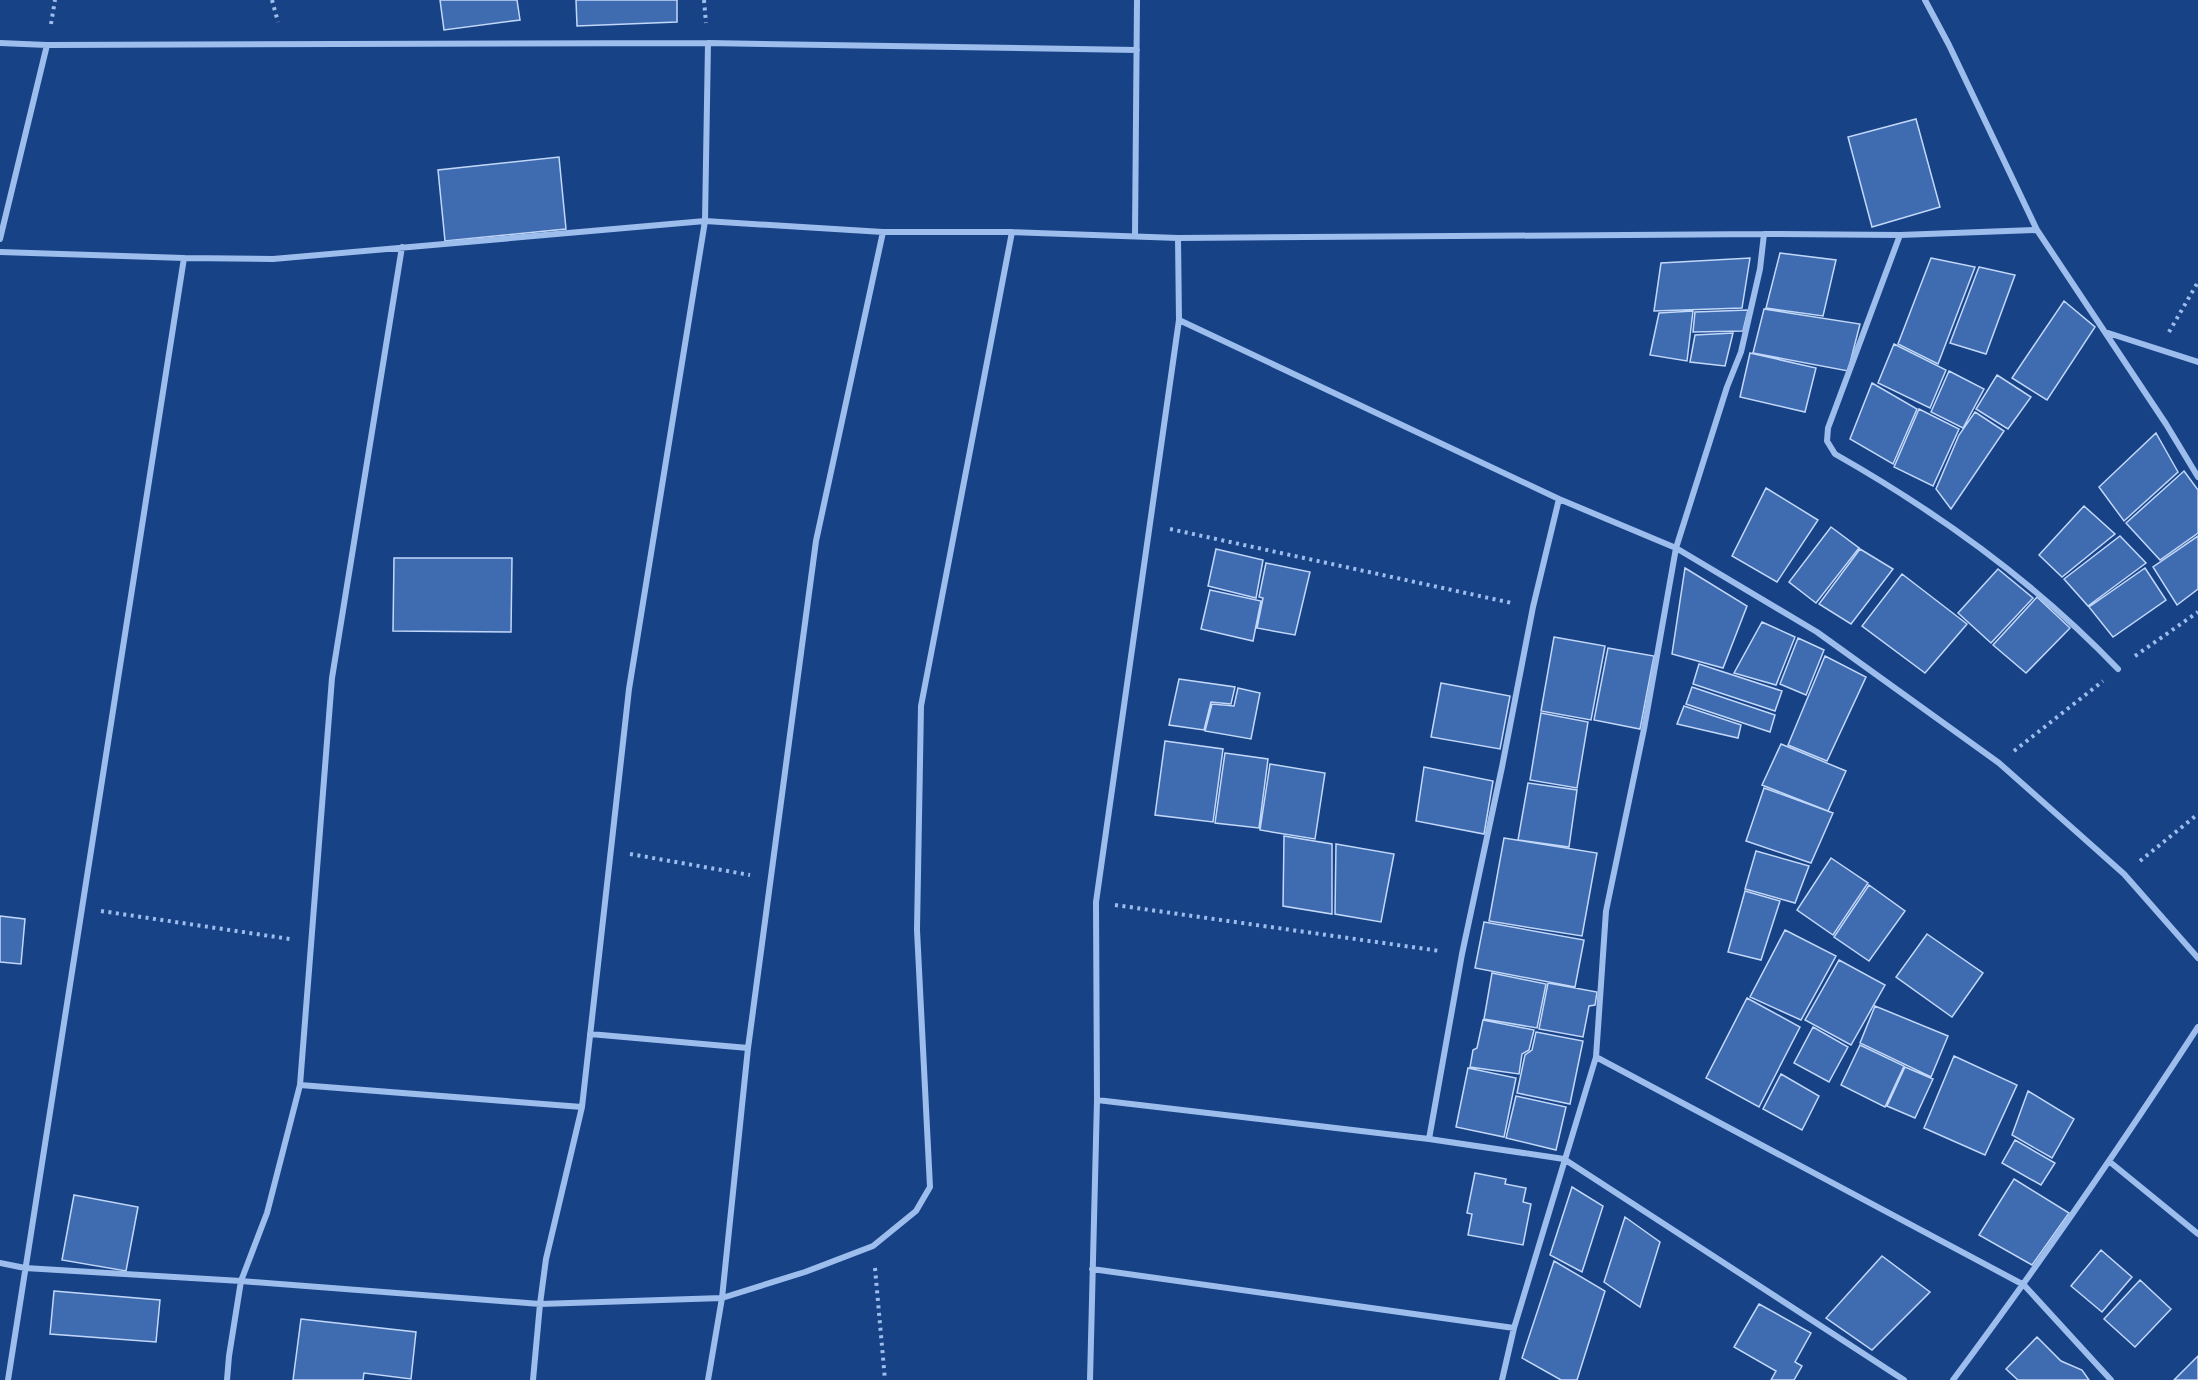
<svg xmlns="http://www.w3.org/2000/svg" width="2198" height="1380" font-family="'PT Sans Narrow',sans-serif">
<style>
.building{fill:#3f6bb0;stroke:#c2d8fa;stroke-width:1.5}
.lines{fill:none;stroke-linecap:round;stroke-linejoin:round}
.path{stroke:#9dbded;stroke-width:4;stroke-dasharray:3 4.5;stroke-linecap:butt}
.minor{stroke:#9dbded;stroke-width:6}
</style>
<rect width="100%" height="100%" fill="#174286"/>
<!-- building -->
<path class="building" d="M440,0H517L520,20L444,30Z
M576,0H677V22L577,26Z
M1916,119L1940,207L1872,227L1848,137Z
M559,157L566,229L445,241L438,170Z
M1780,253L1836,260L1823,316L1766,308Z
M1750,258L1742,308L1654,311L1661,263Z
M1931,258L1975,267L1938,364L1898,344Z
M1979,267L2015,275L1986,354L1950,343Z
M2064,301L2095,327L2047,400L2012,378Z
M1764,309L1860,324L1848,371L1753,353Z
M1748,310L1743,331L1693,332L1695,312Z
M1693,311L1687,361L1650,355L1659,313Z
M1733,333L1725,366L1690,362L1695,335Z
M1894,344L1946,370L1930,408L1878,383Z
M1750,353L1816,368L1805,412L1740,397Z
M1949,371L1984,389L1963,428L1931,412Z
M1997,375L2031,397L2008,429L1976,409Z
M1872,383L1917,409L1893,464L1850,439Z
M1919,409L1959,429L1933,486L1894,467Z
M1975,412L2004,431L1951,509L1936,489L1959,435Z
M2156,433L2178,472L2124,521L2099,487Z
M2184,471L2198,490V533L2160,560L2126,523Z
M1766,488L1818,520L1777,582L1732,556Z
M2084,506L2115,534L2062,577L2039,555Z
M1831,527L1859,548L1816,603L1789,582Z
M2120,536L2146,563L2088,606L2064,579Z
M2198,536V589L2177,605L2153,567Z
M1216,549L1263,560L1256,598L1208,586Z
M1860,549L1893,569L1851,624L1819,604Z
M394,558H512L511,632L393,631Z
M1266,563L1310,572L1295,635L1257,628L1263,598L1259,597Z
M1685,568L1747,606L1723,668L1672,654Z
M2145,568L2166,600L2113,637L2089,607Z
M1998,569L2033,598L1991,643L1958,613Z
M1902,574L1967,624L1925,673L1862,626Z
M1210,590L1261,601L1253,641L1201,629Z
M2037,597L2070,628L2026,673L1993,645Z
M1762,622L1795,637L1776,685L1734,673Z
M1554,637L1605,646L1591,720L1541,711Z
M1798,638L1824,650L1806,695L1780,684Z
M1608,648L1654,656L1640,729L1594,720Z
M1825,656L1866,677L1827,761L1788,745Z
M1699,664L1782,691L1775,711L1693,684Z
M1179,679L1235,687L1231,704L1211,702L1204,730L1169,725Z
M1441,683L1510,696L1500,749L1431,737Z
M1692,687L1775,715L1770,732L1686,704Z
M1238,688L1260,693L1251,739L1205,731L1212,704L1234,706Z
M1684,706L1741,725L1738,738L1677,724Z
M1541,713L1588,722L1577,788L1530,780Z
M1165,741L1223,749L1213,822L1155,815Z
M1781,744L1846,771L1828,811L1762,785Z
M1225,753L1268,759L1259,828L1215,823Z
M1270,764L1325,773L1315,839L1260,830Z
M1424,767L1493,781L1484,834L1416,821Z
M1528,783L1577,790L1569,847L1518,840Z
M1764,788L1833,813L1811,863L1746,841Z
M1284,836L1332,844V914L1283,906Z
M1504,838L1597,853L1582,936L1489,921Z
M1336,844L1394,854L1381,922L1335,914Z
M1756,851L1809,866L1795,903L1745,889Z
M1831,858L1868,883L1833,935L1797,910Z
M1869,885L1905,911L1869,961L1834,937Z
M1745,891L1780,901L1761,960L1728,952Z
M0,916L25,919L21,964L0,962Z
M1484,922L1584,940L1575,987L1475,968Z
M1785,930L1836,956L1801,1020L1750,997Z
M1927,934L1983,973L1952,1017L1896,977Z
M1839,960L1885,985L1851,1045L1805,1020Z
M1492,973L1546,984L1537,1028L1484,1019Z
M1548,983L1597,992L1595,1005L1589,1006L1583,1037L1539,1029Z
M1747,998L1800,1027L1759,1107L1706,1078Z
M1875,1006L1948,1036L1931,1077L1860,1043Z
M1483,1020L1534,1030L1529,1050L1522,1054L1519,1074L1470,1067L1473,1050L1477,1048Z
M1813,1027L1848,1047L1829,1082L1794,1063Z
M1536,1032L1583,1041L1570,1104L1517,1093L1525,1055L1532,1050Z
M1860,1045L1904,1066L1885,1107L1841,1085Z
M1954,1056L2017,1085L1985,1155L1924,1128Z
M1905,1067L1933,1079L1915,1118L1887,1106Z
M1468,1068L1516,1078L1504,1137L1456,1127Z
M1781,1074L1819,1096L1802,1130L1763,1109Z
M2028,1091L2074,1119L2052,1158L2012,1135Z
M1516,1096L1566,1107L1556,1150L1506,1138Z
M2015,1140L2055,1163L2041,1185L2002,1163Z
M1475,1173L1506,1179L1505,1184L1526,1188L1523,1202L1531,1204L1523,1245L1468,1235L1472,1214L1467,1213Z
M2014,1179L2069,1213L2032,1265L1979,1235Z
M1572,1187L1603,1206L1582,1272L1550,1255Z
M74,1195L138,1207L126,1271L62,1260Z
M1625,1217L1660,1242L1640,1307L1604,1282Z
M2101,1250L2132,1277L2102,1312L2071,1286Z
M1882,1256L1930,1292L1872,1350L1826,1318Z
M1554,1261L1605,1291L1577,1380H1561L1522,1358Z
M2140,1280L2171,1309L2135,1347L2104,1319Z
M54,1291L160,1300L156,1342L50,1334Z
M1759,1304L1811,1333L1795,1362L1802,1366L1794,1380H1771L1776,1371L1734,1347Z
M301,1319L416,1332L411,1379L364,1373L363,1380H293Z
M2037,1337L2061,1361L2082,1370L2089,1380H2018L2006,1369Z
M2198,1356V1380H2174Z"/>
<g class="lines">
<!-- path -->
<path class="path" d="M272,0L278,22
M704,0L706,23
M51,24L55,0
M2169,332L2198,282
M1170,529L1512,603
M2135,656L2198,612
M2014,751L2103,681
M630,854L750,875
M2140,861L2198,814
M1115,905L1440,951
M101,911L290,939
M875,1268L885,1380"/>
<!-- minor -->
<path class="minor" d="M1925,0L1949,45L2037,230
M0,43L47,45
M708,43L1137,50
M1135,235L1137,0
M1900,235L1828,428L1827,441L1835,454C1939,513 2035,582 2118,669
M0,239L47,45L708,43L705,221L629,689L582,1107L546,1259L540,1304L722,1298L805,1272L873,1246L916,1211L930,1187L917,930L921,706L1012,232
M0,252L184,258L273,259L705,221L883,232H1012L1178,238L1764,234L1900,235L2037,230L2166,424L2198,477
M1179,320L1559,499L1676,548L1817,632L1999,763L2124,874L2198,958
M2105,332L2198,362
M590,1034L748,1048
M1596,1057L2024,1285L2111,1380
M300,1085L582,1107
M1097,1100L1429,1139L1564,1159L1904,1380
M1429,1139L1462,954L1502,767L1533,607L1559,499
M2110,1162L2198,1234
M0,1263L25,1268L241,1281L540,1304L533,1380
M1092,1269L1514,1328
M8,1380L184,258
M227,1380L229,1356L241,1281L267,1213L300,1085L332,678L402,247
M708,1380L722,1298L748,1048L816,541L883,232
M1090,1380L1097,1100L1096,902L1179,320L1178,238
M1502,1380L1514,1328L1596,1057L1606,911L1644,729L1676,548L1727,387L1741,352L1760,269L1764,234
M1953,1380C2039,1265 2120,1147 2198,1027"/>
</g>
</svg>
